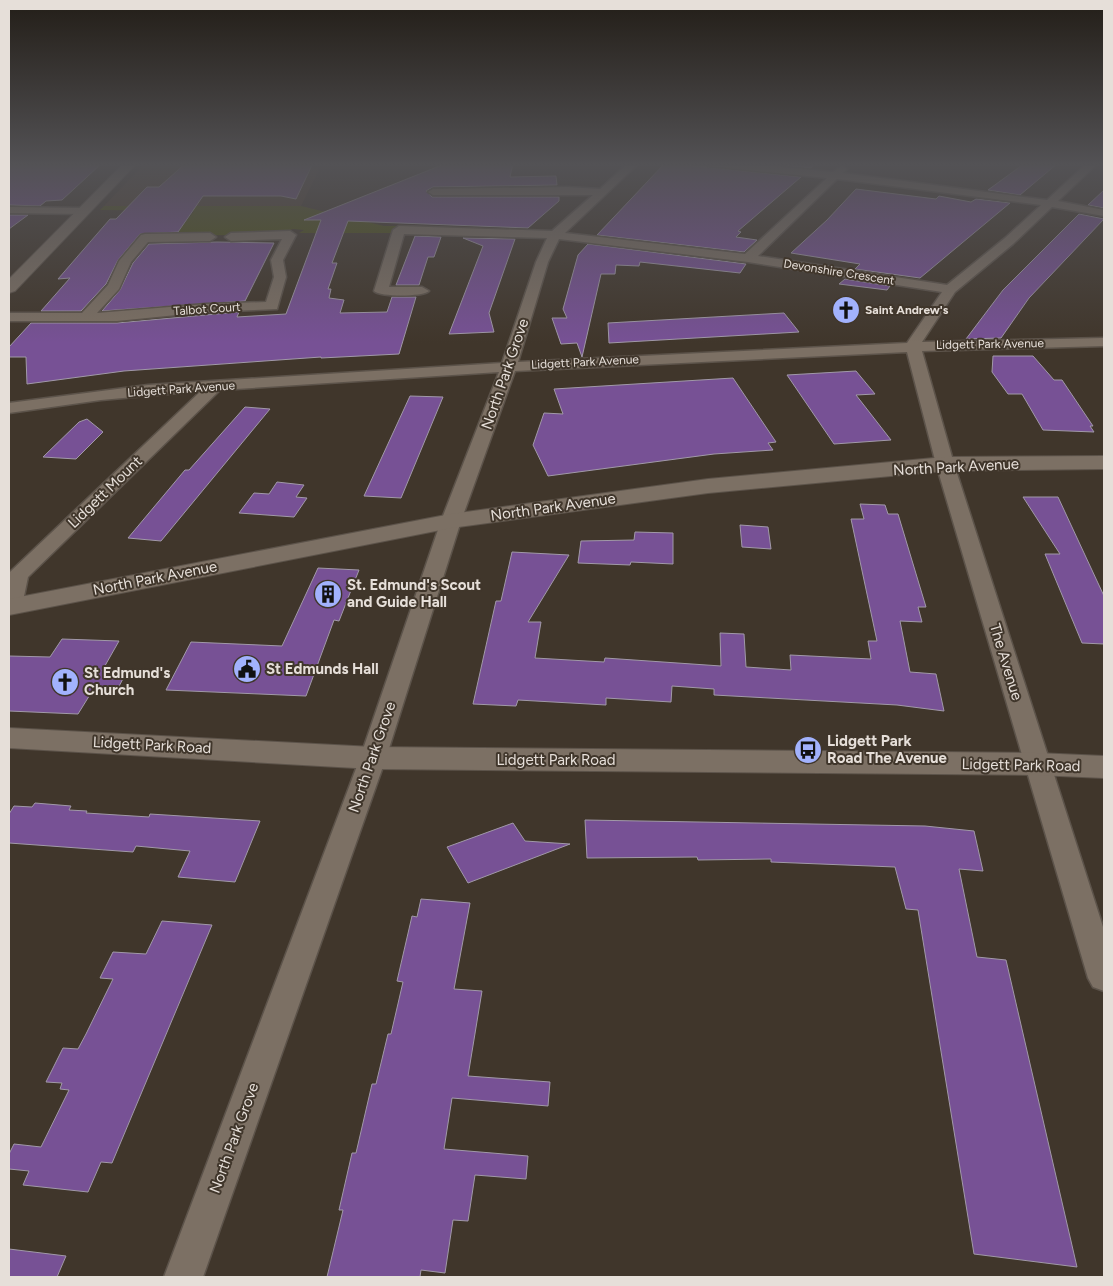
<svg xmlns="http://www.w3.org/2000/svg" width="1113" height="1286" font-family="Figtree,sans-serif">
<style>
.built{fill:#4e3e2f}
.green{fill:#4c5014}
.building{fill:#775195;stroke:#a199a8}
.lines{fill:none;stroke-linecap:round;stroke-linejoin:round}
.street-casing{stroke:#5c534a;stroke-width:3}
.secondary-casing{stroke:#5c534a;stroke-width:2}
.street{fill:#7c7064;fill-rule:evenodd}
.secondary{fill:#7c7064;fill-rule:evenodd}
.labels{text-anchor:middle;stroke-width:4;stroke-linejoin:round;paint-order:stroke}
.far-street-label{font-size:12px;fill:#e6dfd9;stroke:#40362b}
.far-poi-label{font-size:12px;font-weight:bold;fill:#e6dfd9;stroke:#40362b;text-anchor:start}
.street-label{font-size:15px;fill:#e6dfd9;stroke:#40362b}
.poi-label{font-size:15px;font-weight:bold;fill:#e6dfd9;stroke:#40362b;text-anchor:start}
</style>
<rect width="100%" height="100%" fill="#40362b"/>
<!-- built -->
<path class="built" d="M145,163H299L297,168H320L301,206H104Z"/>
<!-- green -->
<path class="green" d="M104,206H301L384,226H397L393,233H299L304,230L293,229L279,234L175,236L194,211L100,210Z"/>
<!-- building -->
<path class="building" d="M9,163H83L81,166L100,165L62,200L46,201L40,206L9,205Z
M186,163H313L296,199L281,196H203L178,232L140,234L118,260L106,284L81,311H41L70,278L58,279L110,219H116L147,187H159Z
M447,163H513L510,177L556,176L557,185L433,187L426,191L432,197H559V201L528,228L348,221L332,263H337L328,289H331L329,298L344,300L340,313L387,312L392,297H416L399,354L321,358V357L124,371L27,384L26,357H9V347L31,323H117L239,312L237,317L286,314L321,220H304Z
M665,163L706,167L801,177L738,231L741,232L736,237L757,240L744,252L597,235Z
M764,163H816L811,168Z
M1025,163H1058L1020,195L988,190Z
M856,189L936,199L939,196L971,202L976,199L1010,203L920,278L855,269L860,264L791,253L827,220Z
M1104,190V208L1088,205Z
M1079,214L1104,219L1029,298L1001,338L966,339L1003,290Z
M9,215H28L9,229Z
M415,236L441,237L434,257H428L419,285H396Z
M463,238L515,239L489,313L494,332L449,334L483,246Z
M217,242L274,243L245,301L102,311L120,290L133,263L149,244Z
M588,244L746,264L740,273L640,262L639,266L616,265L615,274H601L582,357L577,343L561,344L552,318H567L563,309L578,255Z
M845,279L890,286L887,290L839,284Z
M784,313L799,332L609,343L608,323Z
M993,356H1033L1054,380H1062L1093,426H1090L1094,432L1043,430L1022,394H1008L992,372Z
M856,371L875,394L856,395L891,440L834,444L787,375Z
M733,378L776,442L768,443L773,450L714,454L548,476L533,445L544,413L563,414L554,389Z
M410,396L443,397L401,498L364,496Z
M245,407L270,409L161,541L128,538L185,470H189Z
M87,419L103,432L76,459L43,457L79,422Z
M277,482L304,485L296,497L307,498L294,517L239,513L254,493L269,494Z
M1023,497H1058L1104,596V644L1082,643L1045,554H1060Z
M860,504L885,505L888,514H898L926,607H918L922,622L900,621L910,672L936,674L944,711L897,705L714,695V689L672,686L671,702L606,698V705L518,700L516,706L473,704L496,601H501L512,552L569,555L528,622H541L535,658L604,662L605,658L721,666L720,633L744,634L746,667L791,670L790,655L871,659L868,641H877L851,519H864Z
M740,525L768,527L771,549L742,547Z
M635,532L673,533V564L631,562L630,565L578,563L581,541L634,540Z
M318,568L359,570L339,621L334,620L306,696L166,690L191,642L282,646Z
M62,639L119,641L102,671H127L115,694L91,693L78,714L9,711V656L50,657Z
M35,803L71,806L69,810L87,811L86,813L149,817L150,814L260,821L235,882L178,877L190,851L136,846L133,852L9,843V814L14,806L32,807Z
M585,820L925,826L974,831L983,871L959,869L977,957L1006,960L1077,1267L974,1254L918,910L906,909L895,867L771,862V859L698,860L697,857L587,858Z
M513,823L525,841L570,844L468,883L447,847Z
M421,899L470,903L454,989L482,991L468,1076L550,1082L548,1106L452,1098L444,1149L528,1156L526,1179L475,1175L468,1221L453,1220L445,1273L421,1270L420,1277H327L343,1210H339L352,1153H356L372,1084H376L388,1034H391L403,982L397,981L412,916L417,917Z
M162,921L212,925L112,1163L101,1162L88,1192L23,1185L29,1171L9,1169V1154L14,1144L41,1147L69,1090L60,1089L62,1083L46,1082L63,1048L78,1049L86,1034L113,979L100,978L113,952L146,954Z
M9,1249L66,1256L57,1277H9Z"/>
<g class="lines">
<!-- street casing -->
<g class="street-casing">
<path id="street" d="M628,163H639L565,233L745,254L827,178L708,166L703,163H742L833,172L842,166L847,169L843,173L1047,200L1087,163H1098L1058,201L1104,210V216L1052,207L1013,244L955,292L922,342L1103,338L1104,346L922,351L954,464L1104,930V991L1093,987L1088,978L936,464L907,352L515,371L461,521L386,758L203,1277H164L360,758L441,521L499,372L220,390L28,577L22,606L19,611L9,612V573L11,571L201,391L101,400L9,413V403L148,385L502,363L536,262L547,238L404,234L389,287H422L429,291C423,297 380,297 374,291L393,230L399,226L552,231L593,195H433L428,192L433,189L567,187L600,189ZM837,179L1041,205L1005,238L947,285L758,256ZM559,239L748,262L942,292L907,343L518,362L548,262Z
M9,207L84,208L90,211L84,214L9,213Z
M290,231L296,235L283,260L286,277L277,309L206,312L117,321H9V313H82L108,285L119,261L141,235L145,234L210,233L216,237L210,241L148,242L131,262L119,289L97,313L206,304L266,302L274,277L271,260L282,239L231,241L225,237L231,233Z"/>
</g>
<!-- secondary casing -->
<g class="secondary-casing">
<path id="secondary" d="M124,163H137L15,291L9,293V279Z
M945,457L1104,456V469L945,471L708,493L451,528L9,615V599L451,514L708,479Z
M9,728L373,747L1037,753L1104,756V778L1037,775L373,769L9,748Z"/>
</g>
<!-- street -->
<use href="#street" class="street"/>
<!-- secondary -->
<use href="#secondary" class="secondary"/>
</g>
<!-- sky -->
<linearGradient id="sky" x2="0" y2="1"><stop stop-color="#231e18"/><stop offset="0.48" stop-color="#535255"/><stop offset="1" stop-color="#535255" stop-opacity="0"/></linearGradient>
<rect width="1113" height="343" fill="url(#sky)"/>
<!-- icons -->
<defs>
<g id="church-disc" transform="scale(1.4375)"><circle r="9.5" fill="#a2b2fd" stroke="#40362b"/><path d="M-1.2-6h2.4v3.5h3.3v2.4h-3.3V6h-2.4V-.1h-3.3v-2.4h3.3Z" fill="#111"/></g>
<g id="building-disc" transform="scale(1.4375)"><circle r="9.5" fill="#a2b2fd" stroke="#40362b"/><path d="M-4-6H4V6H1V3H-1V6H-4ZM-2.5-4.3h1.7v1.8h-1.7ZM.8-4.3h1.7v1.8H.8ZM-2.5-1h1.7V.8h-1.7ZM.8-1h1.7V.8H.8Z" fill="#111"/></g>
<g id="civic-disc" transform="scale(1.4375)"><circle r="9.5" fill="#a2b2fd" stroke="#40362b"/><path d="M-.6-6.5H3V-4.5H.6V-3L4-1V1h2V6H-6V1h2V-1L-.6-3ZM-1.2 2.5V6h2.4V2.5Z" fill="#111"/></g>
<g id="bus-disc" transform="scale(1.4375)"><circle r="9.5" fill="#a2b2fd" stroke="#40362b"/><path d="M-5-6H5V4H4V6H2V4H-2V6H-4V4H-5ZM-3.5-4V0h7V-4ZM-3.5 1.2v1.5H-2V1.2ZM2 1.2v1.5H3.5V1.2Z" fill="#111"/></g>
</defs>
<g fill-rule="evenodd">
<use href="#church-disc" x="846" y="310"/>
<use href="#building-disc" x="328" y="594"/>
<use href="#civic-disc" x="247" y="669"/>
<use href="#church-disc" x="65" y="682"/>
<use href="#bus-disc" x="808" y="750"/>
</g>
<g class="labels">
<!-- far-street labels -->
<g class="far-street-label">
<text transform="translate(839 272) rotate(9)" y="4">Devonshire Crescent</text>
<text transform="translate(207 309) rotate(-4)" y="4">Talbot Court</text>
<text transform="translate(990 344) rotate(-1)" y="4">Lidgett Park Avenue</text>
<text transform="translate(585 362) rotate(-3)" y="4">Lidgett Park Avenue</text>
<text transform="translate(181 389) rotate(-4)" y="4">Lidgett Park Avenue</text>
</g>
<!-- far-poi labels -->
<g class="far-poi-label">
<text x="865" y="314">Saint Andrew's</text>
</g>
<!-- street labels -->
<g class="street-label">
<text transform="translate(505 374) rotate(-71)" y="5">North Park Grove</text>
<text transform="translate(956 467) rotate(-3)" y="5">North Park Avenue</text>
<text transform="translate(105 492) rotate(-44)" y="5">Lidgett Mount</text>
<text transform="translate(553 507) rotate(-8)" y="5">North Park Avenue</text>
<text transform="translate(155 578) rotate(-11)" y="5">North Park Avenue</text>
<text transform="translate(1006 662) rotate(73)" y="5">The Avenue</text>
<text transform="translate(152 745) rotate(3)" y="5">Lidgett Park Road</text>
<text transform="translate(372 757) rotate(-71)" y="5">North Park Grove</text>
<text x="556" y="765">Lidgett Park Road</text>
<text transform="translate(1021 765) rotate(1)" y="5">Lidgett Park Road</text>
<text transform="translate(234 1138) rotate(-70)" y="5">North Park Grove</text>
</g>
<!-- poi labels -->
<g class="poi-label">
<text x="347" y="590">St. Edmund's Scout<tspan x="347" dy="17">and Guide Hall</tspan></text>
<text x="266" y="674">St Edmunds Hall</text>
<text x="84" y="678">St Edmund's<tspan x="84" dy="17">Church</tspan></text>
<text x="827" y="746">Lidgett Park<tspan x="827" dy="17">Road The Avenue</tspan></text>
</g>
</g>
<!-- border -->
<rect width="1113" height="1286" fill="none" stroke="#e6dfd9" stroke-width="20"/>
</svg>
